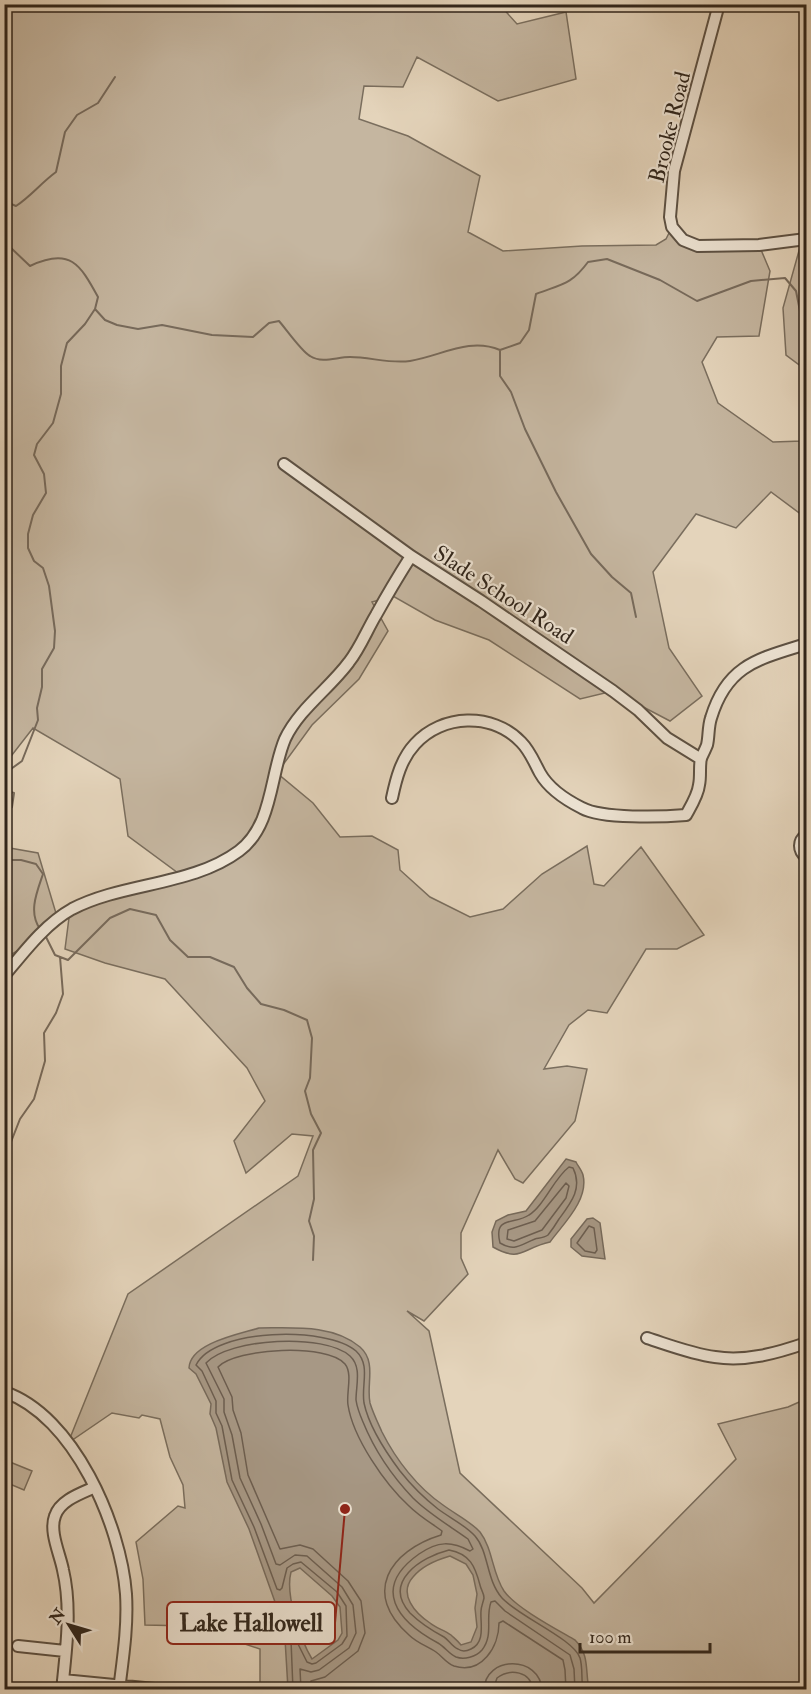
<svg xmlns="http://www.w3.org/2000/svg" width="811" height="1694" font-family="'IM FELL Double Pica',serif">
<style>
.green{fill:#c5b6a0;stroke:#7a6e5e;stroke-width:1.5}
.water{fill:#a79885;stroke:#776a5b;stroke-width:1.5;fill-rule:evenodd}
.lines{fill:none;stroke-linecap:round;stroke-linejoin:round}
.shore{stroke:#6c5e50;stroke-width:1.5}
.stream{stroke:#776a5b;stroke-width:2}
.minor-casing{stroke:#5d5143;stroke-width:14}
.minor{stroke:#ede3d3;stroke-width:10}
.labels{text-anchor:middle;stroke-width:4.5;stroke-linejoin:round;paint-order:stroke}
.street-label{font-size:22px;fill:#30251b;stroke:#ede3d3}
.leader{fill:none;stroke:#8f2418;stroke-width:2}
.callout-dot{fill:#8f2418;stroke:#ede3d3;stroke-width:2}
.callout{fill:#ede3d3;stroke:#8f2418;stroke-width:2}
.callout-label{font-size:24px;text-anchor:middle;font-weight:bold;fill:#30251b}
</style>
<rect width="100%" height="100%" fill="#e4d4bb"/>
<filter id="stains"><feTurbulence type="fractalNoise" baseFrequency=".00333" numOctaves="4"/><feColorMatrix values="0 0 0 0 .2 0 0 0 0 .09 0 0 0 0 .02 0 0 0 .5 -.17"/></filter>
<radialGradient id="worn" r=".72"><stop offset=".6" stop-color="#630" stop-opacity="0"/><stop offset="1" stop-color="#630" stop-opacity=".3"/></radialGradient>
<!-- green -->
<path class="green" d="M499,4L517,24L566,12L576,79L498,101L417,57L403,87L364,86L359,119L408,136L480,176L468,232L503,251L582,246L656,245L666,239L672,227L683,240L759,245L770,271L759,336L717,337L702,362L718,403L773,442L802,441L806,427V518L771,492L736,528L696,514L653,572L669,648L702,696L670,721L613,691L580,699L489,640L435,620L393,596L372,602L388,631L359,679L312,725L277,773L313,803L340,837L372,836L398,850L400,870L430,897L470,917L503,909L542,874L587,846L594,884L604,886L641,847L704,935L677,949H646L607,1013L588,1010L569,1025L544,1069L567,1066L587,1069L575,1121L523,1183L515,1179L498,1150L461,1233V1258L468,1274L424,1321L407,1311L429,1331L460,1473L582,1588L594,1603L736,1459L718,1424L788,1407L806,1399V1689H260V1649L224,1637L200,1618L190,1626L145,1625L143,1579L136,1542L178,1506L185,1508L183,1485L170,1457L160,1419L142,1415L139,1418L112,1413L68,1443L128,1294L298,1176L313,1136L292,1134L246,1173L234,1141L265,1101L247,1068L165,979L105,963L65,949L70,910L182,876L128,836L120,779L33,728L5,764V738L10,723L4,720L5,5Z
M806,239V370L786,355L783,308L802,240Z
M4,847L38,853L58,920L33,942L5,958Z
M5,1460L32,1471L24,1490L5,1482Z"/>
<!-- water -->
<path class="water" d="M566,1159L576,1162C578,1166 582,1171 583,1175C589,1200 563,1224 550,1242C522,1248 521,1263 493,1247L492,1232L496,1221L508,1215L526,1211Z
M593,1218L600,1223L605,1259L582,1256L571,1247V1239L587,1219Z
M259,1328C292,1328 333,1324 360,1347C377,1362 366,1384 370,1403C373,1413 378,1423 382,1432C396,1460 418,1488 443,1505C455,1514 470,1521 480,1532C493,1549 492,1573 504,1591C516,1608 556,1629 575,1640C590,1655 585,1671 589,1689L522,1690C515,1684 507,1686 499,1690L288,1689L285,1639L280,1616L249,1529L227,1482L216,1428L210,1414L211,1404L196,1374L189,1368C190,1343 240,1334 259,1328ZM450,1556L466,1564L473,1575L477,1594L475,1608L477,1627L471,1642L461,1645C458,1641 454,1638 451,1635C444,1630 436,1628 430,1623C415,1613 398,1594 413,1577C422,1566 436,1560 450,1556ZM300,1568L332,1596L340,1607L342,1633L338,1640L312,1659C300,1639 285,1594 291,1572Z"/>
<g class="lines">
<!-- shore -->
<path class="shore" d="M569,1167L573,1168C583,1188 571,1203 559,1219C556,1224 552,1230 548,1235C544,1238 539,1238 535,1239C520,1245 515,1252 500,1243C493,1215 515,1225 529,1215C544,1206 554,1178 569,1167Z
M566,1183L569,1186L566,1198L542,1230L514,1241L507,1239L508,1230L535,1221Z
M589,1226L594,1228L597,1250L595,1253L585,1251L577,1243Z
M449,1550C470,1554 475,1566 480,1585C481,1590 484,1593 484,1598C483,1603 481,1607 481,1611C480,1623 486,1642 471,1649C467,1651 462,1652 458,1649C452,1647 449,1640 444,1637C431,1630 421,1624 410,1613C382,1582 421,1557 449,1550Z
M293,1690L291,1640H296L307,1662L312,1664L316,1663L342,1644L347,1636L346,1606L337,1592L301,1562L293,1564L287,1568L282,1588L280,1590L277,1589L254,1527L232,1480L222,1426L216,1413V1401L202,1371L196,1365C214,1328 328,1326 356,1351C371,1365 361,1385 364,1403C369,1427 385,1451 400,1471C411,1485 424,1498 438,1509C450,1518 465,1525 475,1536C489,1552 486,1580 502,1598C518,1616 574,1639 580,1658C583,1668 581,1679 583,1690
M301,1690L300,1669L311,1672L319,1670L349,1648L356,1633L353,1605L342,1587L307,1556L295,1555L280,1565L276,1564L261,1524L240,1478L232,1435L224,1412V1399L206,1363C229,1338 325,1333 350,1356C362,1367 356,1385 356,1400C357,1407 360,1415 363,1422C374,1449 392,1476 413,1498C429,1514 450,1526 468,1539L473,1549L470,1551C451,1541 438,1541 419,1554C371,1588 397,1621 438,1643C445,1647 449,1654 456,1657C464,1660 476,1657 482,1650C494,1635 485,1618 491,1602L495,1601L505,1611L570,1655L574,1669L575,1690
M310,1690L311,1681L325,1677L358,1651L365,1633L361,1601L348,1581L313,1549L300,1545L280,1549L248,1475L241,1433L233,1410L232,1397L218,1367C236,1348 328,1343 345,1364C353,1374 346,1393 348,1405C353,1438 385,1484 409,1506C419,1516 431,1523 442,1531L441,1535C389,1551 362,1594 409,1635C417,1643 427,1646 436,1652C443,1657 446,1663 454,1666C482,1675 499,1646 499,1623L503,1621L563,1660L565,1670L566,1690
M484,1690C485,1655 540,1655 542,1690
M493,1690L497,1678C510,1668 531,1671 533,1690"/>
<!-- stream -->
<path class="stream" d="M4,201L16,206C31,196 41,183 56,172L65,132L77,115L98,103L115,77
M4,215L10,247L30,266C70,247 80,264 98,297L95,309L85,324L67,343L61,366V394L53,423L37,444L34,455L44,474L46,493L33,515L28,534V548L34,561L43,568L49,586L55,631L54,648L42,669V687L37,708L38,720L22,761L4,774
M95,309L105,320L117,325L138,329L162,325L212,335L253,337L269,323L279,321C286,329 302,352 310,356C323,364 336,357 350,357C370,357 390,364 410,361C441,356 469,337 500,350L520,343L529,330L536,294C562,284 571,285 588,262L607,259L660,280L697,301L751,281L785,278L796,291L801,316L806,322
M500,350V376L511,392L525,429L556,492L591,554L612,577L631,593L636,617
M4,790L14,793L12,807L4,816
M4,860H21L36,864L43,874C37,892 28,912 40,929
M45,935L55,955L68,960L110,918L130,909L156,915L170,940L188,957H210L234,967L247,988L261,1004L284,1010L307,1020L312,1038L310,1078L305,1091L311,1114L321,1133L313,1150L314,1199L309,1221L314,1236L313,1260
M9,1147L20,1119L34,1099L45,1061L44,1033L56,1013L63,994L60,957"/>
<!-- minor casing -->
<g class="minor-casing">
<path id="minor" d="M719,4L674,171L670,217L672,227L683,240L698,246L759,245L806,239
M284,464L411,556L481,601L613,691L638,710L667,738L701,759
M392,798C396,779 401,759 415,744C442,714 492,712 521,742C530,751 534,762 540,773C549,789 566,800 582,808C602,819 662,817 686,815C691,806 698,795 699,785C701,776 699,767 701,758C703,754 705,750 707,745C709,737 708,727 711,718C727,665 758,659 806,644
M806,835C798,841 798,850 806,857
M4,976C24,952 45,924 72,909C124,882 192,886 239,851C273,826 270,774 285,739C299,709 330,688 349,662C360,648 367,630 376,615C387,595 399,575 411,556
M647,1338C669,1345 692,1354 715,1357C746,1362 777,1353 806,1343
M4,1392C74,1415 121,1526 126,1594C128,1626 123,1658 119,1690
M18,1646L65,1651
M63,1680L165,1690
M62,1690C66,1651 72,1608 63,1570C60,1554 49,1532 55,1516C60,1500 82,1493 95,1487"/>
</g>
<!-- minor -->
<use href="#minor" class="minor"/>
</g>
<g class="labels">
<!-- street labels -->
<g class="street-label">
<text transform="translate(669 127) rotate(-76)" y="8">Brooke Road</text>
<text transform="translate(504 594) rotate(33)" y="8">Slade School Road</text>
</g>
</g>
<!-- callouts -->
<path class="leader" d="M345 1509L335 1623"/>
<circle class="callout-dot" cx="345" cy="1509" r="6"/>
<rect class="callout" x="167" y="1602" width="168" height="42" rx="6"/>
<g class="callout-label">
<text x="251" y="1631">Lake Hallowell</text>
</g>
<!-- margin -->
<rect width="811" height="1694" fill="none" stroke="#e4d4bb" stroke-width="24"/>
<rect x="6" y="6" width="799" height="1682" fill="none" stroke="#30251b" stroke-width="3"/>
<rect x="12" y="12" width="787" height="1670" fill="none" stroke="#30251b" stroke-width="1.5"/>
<!-- north arrow -->
<g transform="translate(69 1625) rotate(307)" stroke="#ede3d3" stroke-width="4.5" paint-order="stroke">
<path d="M0-4.5L10 22L0 15L-10 22Z" fill="#30251b"/>
<text y="-9" font-size="16" font-weight="bold" text-anchor="middle" fill="#30251b">N</text>
</g>
<!-- scale -->
<path d="M580 1643v9h130v-9" fill="none" stroke="#30251b" stroke-width="3"/>
<text x="589" y="1643" font-size="18" fill="#30251b" stroke="#ede3d3" stroke-width="4.5" paint-order="stroke">100 m</text>
<rect width="100%" height="100%" filter="url(#stains)"/>
<rect width="100%" height="100%" fill="url(#worn)"/>
</svg>
